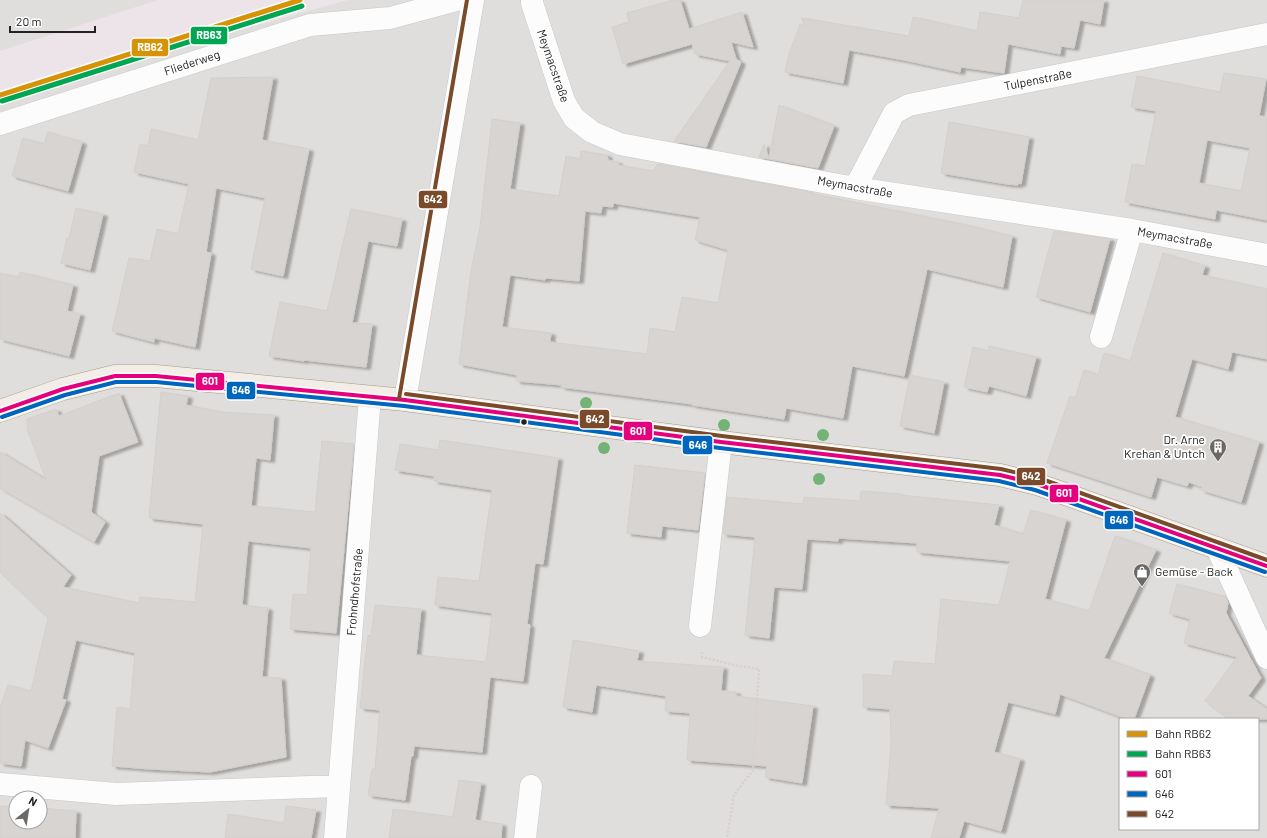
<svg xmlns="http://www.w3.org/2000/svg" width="1267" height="838" font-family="Barlow,sans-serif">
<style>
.residential{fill:#dfdedc;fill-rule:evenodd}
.industrial{fill:#ede4e9}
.building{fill:#d7d4d2;stroke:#d3d0cc;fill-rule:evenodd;filter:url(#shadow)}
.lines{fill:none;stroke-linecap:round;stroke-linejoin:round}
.minor-casing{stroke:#c9c8c7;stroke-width:23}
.major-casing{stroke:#a79c86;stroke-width:23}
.path{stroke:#dccecd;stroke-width:2.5;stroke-dasharray:2 2;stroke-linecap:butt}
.minor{stroke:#fdfcfc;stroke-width:22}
.major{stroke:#f3ede7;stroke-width:22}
.bus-1-casing{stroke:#fff;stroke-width:7}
.bus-2-casing{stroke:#fff;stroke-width:7}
.bus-3-casing{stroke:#fff;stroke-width:7}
.bus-1{stroke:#e5007d;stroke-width:4}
.bus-2{stroke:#0065bd;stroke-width:4}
.bus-3{stroke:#7a4b2a;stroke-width:4}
.rail-1-casing{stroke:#fff;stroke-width:8}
.rail-2-casing{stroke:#fff;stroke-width:8}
.rail-1{stroke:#d79205;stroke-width:5}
.rail-2{stroke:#00a651;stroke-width:5}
.tree{fill:#73b476}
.bus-dot{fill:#222;stroke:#fff;stroke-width:1.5}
.labels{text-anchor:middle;stroke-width:3.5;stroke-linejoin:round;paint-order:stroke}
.street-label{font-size:12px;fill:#222;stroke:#fff}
.poi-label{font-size:12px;fill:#222;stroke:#fff;text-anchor:end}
.line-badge{stroke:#fff;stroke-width:1.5}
.badge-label{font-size:11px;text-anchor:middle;font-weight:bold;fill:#fff}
</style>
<defs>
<filter id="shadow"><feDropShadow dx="4.5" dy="2.5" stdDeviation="1" flood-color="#0004"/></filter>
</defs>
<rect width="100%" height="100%" fill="#f0eeeb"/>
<!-- residential -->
<path class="residential" d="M0,0H1267V838H0ZM1120,719H1258V829H1120ZM16,798H40V822H16Z"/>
<!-- industrial -->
<path class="industrial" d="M158,0H348L253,26L70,82L0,105V51Z"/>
<!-- building -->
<path class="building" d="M673,0H680L689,29L742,12L753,47L731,42L736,59L741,62L706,147L674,141L730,61L695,54L692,44L623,64L612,27L629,22L627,13Z
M1023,0H1104L1100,24L1080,20L1074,48L1061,46L1060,54L1008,44L1004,73L961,67L960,72L904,60L849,50L843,83L785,72L789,54L800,24L804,25L802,18L909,36L913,17L977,31L980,12L1019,18Z
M1224,73L1266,79L1259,116L1267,117V220L1216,210L1215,219L1125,202L1132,164L1145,166L1156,111L1131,107L1137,76L1220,92ZM1207,140L1250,148L1241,191L1199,183Z
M273,77L262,140L309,149L283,276L251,269L265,198L216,188L206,252L211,253L195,347L154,338V342L112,331L129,258L150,261L157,229L178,234L189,184L134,172L140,144L148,146L151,129L198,140L211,78Z
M779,105L834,126L818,168L759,157L764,144L769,158Z
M492,119L520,123L510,189L559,196L566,156L580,159L581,151L607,155L608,160L618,162V165L653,171L658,164L810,192L809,193L962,224L1012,236L1003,287L927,269L904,376L852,366L843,418L786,408L784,419L692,405V404L561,387L562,385L516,381L517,375L459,364L471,271L480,227ZM613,203L700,217L695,240L728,250L718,303L682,297L675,332L650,328L647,354L550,342L551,333L502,327L510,275L545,280L546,278L579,281L585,211L601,213L602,206L613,207Z
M949,122L1029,137L1021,184L1018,183V185L1007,184L941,173Z
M48,132L82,142L68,191L12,176L23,138L44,144Z
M76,208L103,214L90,270L61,263L67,238H69Z
M351,209L402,219L397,246L368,241L352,323L372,324L366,367L304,360V361L269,356L280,302L327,311Z
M1054,231L1110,239L1090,312L1036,297Z
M1163,253L1205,266L1202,275L1267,289V359L1232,352L1228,369L1192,359L1175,417L1259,442L1241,502L1201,490L1202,487L1189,482L1187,486L1157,477L1151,497L1047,463L1070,396L1075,398L1084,370L1098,375L1104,353L1130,361Z
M20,272L73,285L67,311L80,314L69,356L0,339V273L18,277Z
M989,346L1036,357L1026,396L989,386L987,392L964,387L973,347L988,351Z
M910,375L944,382L934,433L900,426Z
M161,392L188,396L186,405L222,412L274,415L270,460L256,458L251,506L315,512L322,441L354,444L336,633L290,629L293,594L307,595L311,548L248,541L242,605L268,608L262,677L281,678L286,757L210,772L149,769L112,766L117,707L130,709L135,653L76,640L62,699L66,700L48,748L25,740L21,766L0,763V708L8,685L31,691L48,618L0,572V513L71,575L63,587L139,603L140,597L195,602L203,524L149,518Z
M119,393L138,442L99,456L91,512L105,522L94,542L0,488V452L46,480L27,429V419L56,409L59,416Z
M440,440L558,458L543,564L535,563L527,624L530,625L523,681L490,677L482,752L414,746L413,756H411L405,800L368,795L372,769H375L380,710L360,708L368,635L371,636L375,605L421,609L416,655L486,662L492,613L435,605L438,577L479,581L492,490L434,481V476L395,470L400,444L438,450Z
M635,465L705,473L698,530L662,526L661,537L627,533Z
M861,491L901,494V495L999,505L994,525L1023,534L1031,510L1066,520L1045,599L1089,611L1115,536L1156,550L1104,658L1150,675L1134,719H1127L1060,694L1055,714L1008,702L994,752L1020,759L1001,831L964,821L959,838H931L939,808L886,805L891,744L890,709L863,707V674L892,676L894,661L935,664L941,599L999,605L1010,561L917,552V543L838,538V541L807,539L802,589L774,587L769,638L745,635L755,537L723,534L727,497L803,504L804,497L860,501Z
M1177,584L1226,597L1228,603L1226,613L1261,678L1248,696L1267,709V719H1230L1205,701L1237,657L1184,643L1190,619L1169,613Z
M573,640L639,651L637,661L723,667L721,691L736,692V696L813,706L802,783L765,777L767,766L687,760L690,713L665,711L666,696L596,685L592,712L563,707Z
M459,780L481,783L475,820L502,824L501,838H389L393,809L453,817Z
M0,806L16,807V822H40V808L76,811L75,838H0Z
M286,806L316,810L311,838H225L228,814L284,823Z"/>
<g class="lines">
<!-- minor casing -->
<g class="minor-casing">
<path id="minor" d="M532,0V3L564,101L574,118L592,132L620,144L855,188L1132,230L1267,255
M0,124L310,25L390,18L457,0
M855,188L894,113L909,105L1267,34
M1101,337L1132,230
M405,400L473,0
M1217,548L1267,658
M700,626L721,442
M0,784L116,794L339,786
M335,838L370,397
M525,838L531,786"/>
</g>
<!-- major casing -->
<g class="major-casing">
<path id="major" d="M0,411L63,389L115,376H156L405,400L721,442L1000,475L1037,484L1267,566"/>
</g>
<!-- path -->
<path class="path" d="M702,652V657L734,665L759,669L753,770L734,795L727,838"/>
<!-- minor -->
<use href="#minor" class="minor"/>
<!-- major -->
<use href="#major" class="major"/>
<!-- bus-1 casing -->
<g class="bus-1-casing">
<path id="bus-1" d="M0,411L63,389L115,376H156L405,400L721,442L1000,475L1037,484L1267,566"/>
</g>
<!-- bus-2 casing -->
<g class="bus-2-casing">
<path id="bus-2" d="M2,417L65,395L116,382H156L404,406L720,448L999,481L1035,490L1265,572"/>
</g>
<!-- bus-3 casing -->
<g class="bus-3-casing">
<path id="bus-3" d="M406,394L722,436L1001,469L1039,478L1267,560
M399,399L467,0"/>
</g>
<!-- bus-1 -->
<use href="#bus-1" class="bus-1"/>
<!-- bus-2 -->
<use href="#bus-2" class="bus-2"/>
<!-- bus-3 -->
<use href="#bus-3" class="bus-3"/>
<!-- rail-1 casing -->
<g class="rail-1-casing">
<path id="rail-1" d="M0,95L300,0"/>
</g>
<!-- rail-2 casing -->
<g class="rail-2-casing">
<path id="rail-2" d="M2,101L302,6"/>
</g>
<!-- rail-1 -->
<use href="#rail-1" class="rail-1"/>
<!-- rail-2 -->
<use href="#rail-2" class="rail-2"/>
</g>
<!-- trees -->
<g class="tree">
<circle cx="586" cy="403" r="6"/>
<circle cx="724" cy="425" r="6"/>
<circle cx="823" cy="435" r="6"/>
<circle cx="604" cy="448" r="6"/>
<circle cx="819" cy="479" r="6"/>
</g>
<!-- icons -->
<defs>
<g id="building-pin" transform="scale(0.9)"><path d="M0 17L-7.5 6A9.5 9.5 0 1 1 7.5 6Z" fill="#6a6968" stroke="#fff"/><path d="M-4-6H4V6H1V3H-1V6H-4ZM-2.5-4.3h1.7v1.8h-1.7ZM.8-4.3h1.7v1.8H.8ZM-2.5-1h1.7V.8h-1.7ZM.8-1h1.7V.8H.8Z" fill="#fff"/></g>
<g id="shop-pin" transform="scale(0.9)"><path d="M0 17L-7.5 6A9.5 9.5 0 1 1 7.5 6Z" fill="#6a6968" stroke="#fff"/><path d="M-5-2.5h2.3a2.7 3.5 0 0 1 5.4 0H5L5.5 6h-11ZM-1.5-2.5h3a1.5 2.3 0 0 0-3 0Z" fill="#fff"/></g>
</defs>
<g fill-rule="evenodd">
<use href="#building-pin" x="1218" y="447"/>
<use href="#shop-pin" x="1142" y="572"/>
</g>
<!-- markers -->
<circle class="bus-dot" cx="524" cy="422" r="3.5"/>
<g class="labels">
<!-- street labels -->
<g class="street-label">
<text transform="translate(192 63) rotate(-18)" y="4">Fliederweg</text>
<text transform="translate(553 66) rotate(71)" y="4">Meymacstraße</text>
<text transform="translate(1038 80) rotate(-11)" y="4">Tulpenstraße</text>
<text transform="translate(855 187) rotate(10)" y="4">Meymacstraße</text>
<text transform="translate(1175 238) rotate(10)" y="4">Meymacstraße</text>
<text transform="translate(355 592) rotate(-85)" y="4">Frohndhofstraße</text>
</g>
<!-- poi labels -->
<g class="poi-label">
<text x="1205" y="444">Dr. Arne<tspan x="1205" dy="14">Krehan &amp; Untch</tspan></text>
<text x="1155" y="576" text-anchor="start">Gemüse - Back</text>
</g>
</g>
<g class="line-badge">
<rect x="190" y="26" width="38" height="19" rx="4" fill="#00a651"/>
<rect x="131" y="38" width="38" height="19" rx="4" fill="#d79205"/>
<rect x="418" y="190" width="30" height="19" rx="4" fill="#7a4b2a"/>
<rect x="195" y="372" width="30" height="19" rx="4" fill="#e5007d"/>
<rect x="226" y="381" width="30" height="19" rx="4" fill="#0065bd"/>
<rect x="579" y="409" width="31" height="20" rx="4" fill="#7a4b2a"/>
<rect x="623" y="421" width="30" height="20" rx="4" fill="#e5007d"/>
<rect x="682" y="435" width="31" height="20" rx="4" fill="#0065bd"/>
<rect x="1016" y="467" width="30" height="19" rx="4" fill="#7a4b2a"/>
<rect x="1049" y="484" width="30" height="19" rx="4" fill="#e5007d"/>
<rect x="1104" y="510" width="30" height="20" rx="4" fill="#0065bd"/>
</g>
<g class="badge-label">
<text x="209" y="39">RB63</text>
<text x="150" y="51">RB62</text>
<text x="433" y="203">642</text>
<text x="210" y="385">601</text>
<text x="241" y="394">646</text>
<text x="595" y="423">642</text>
<text x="638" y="435">601</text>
<text x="698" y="449">646</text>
<text x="1031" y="480">642</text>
<text x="1064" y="497">601</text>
<text x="1119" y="524">646</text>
</g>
<!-- legend -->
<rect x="1119" y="718" width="140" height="112" fill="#ffffff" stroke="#a7a7a7"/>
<rect x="1127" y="731" width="20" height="6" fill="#d79205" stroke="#a7a7a7"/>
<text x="1155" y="738" font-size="12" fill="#222222">Bahn RB62</text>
<rect x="1127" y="751" width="20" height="6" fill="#00a651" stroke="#a7a7a7"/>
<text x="1155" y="758" font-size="12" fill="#222222">Bahn RB63</text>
<rect x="1127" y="771" width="20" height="6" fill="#e5007d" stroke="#a7a7a7"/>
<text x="1155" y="778" font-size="12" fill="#222222">601</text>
<rect x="1127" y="791" width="20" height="6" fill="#0065bd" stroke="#a7a7a7"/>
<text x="1155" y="798" font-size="12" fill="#222222">646</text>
<rect x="1127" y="811" width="20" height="6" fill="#7a4b2a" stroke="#a7a7a7"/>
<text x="1155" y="818" font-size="12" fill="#222222">642</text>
<!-- north arrow -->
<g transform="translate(28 810) rotate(30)"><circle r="19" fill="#ffffff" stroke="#a7a7a7"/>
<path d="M0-3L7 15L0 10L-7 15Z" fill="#6a6968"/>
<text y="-6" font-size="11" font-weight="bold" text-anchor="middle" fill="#222222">N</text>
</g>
<!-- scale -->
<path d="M10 26v6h85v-6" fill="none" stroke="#222222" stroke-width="2"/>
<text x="16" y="26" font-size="12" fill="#222222" stroke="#ffffff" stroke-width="3" paint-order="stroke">20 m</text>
</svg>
